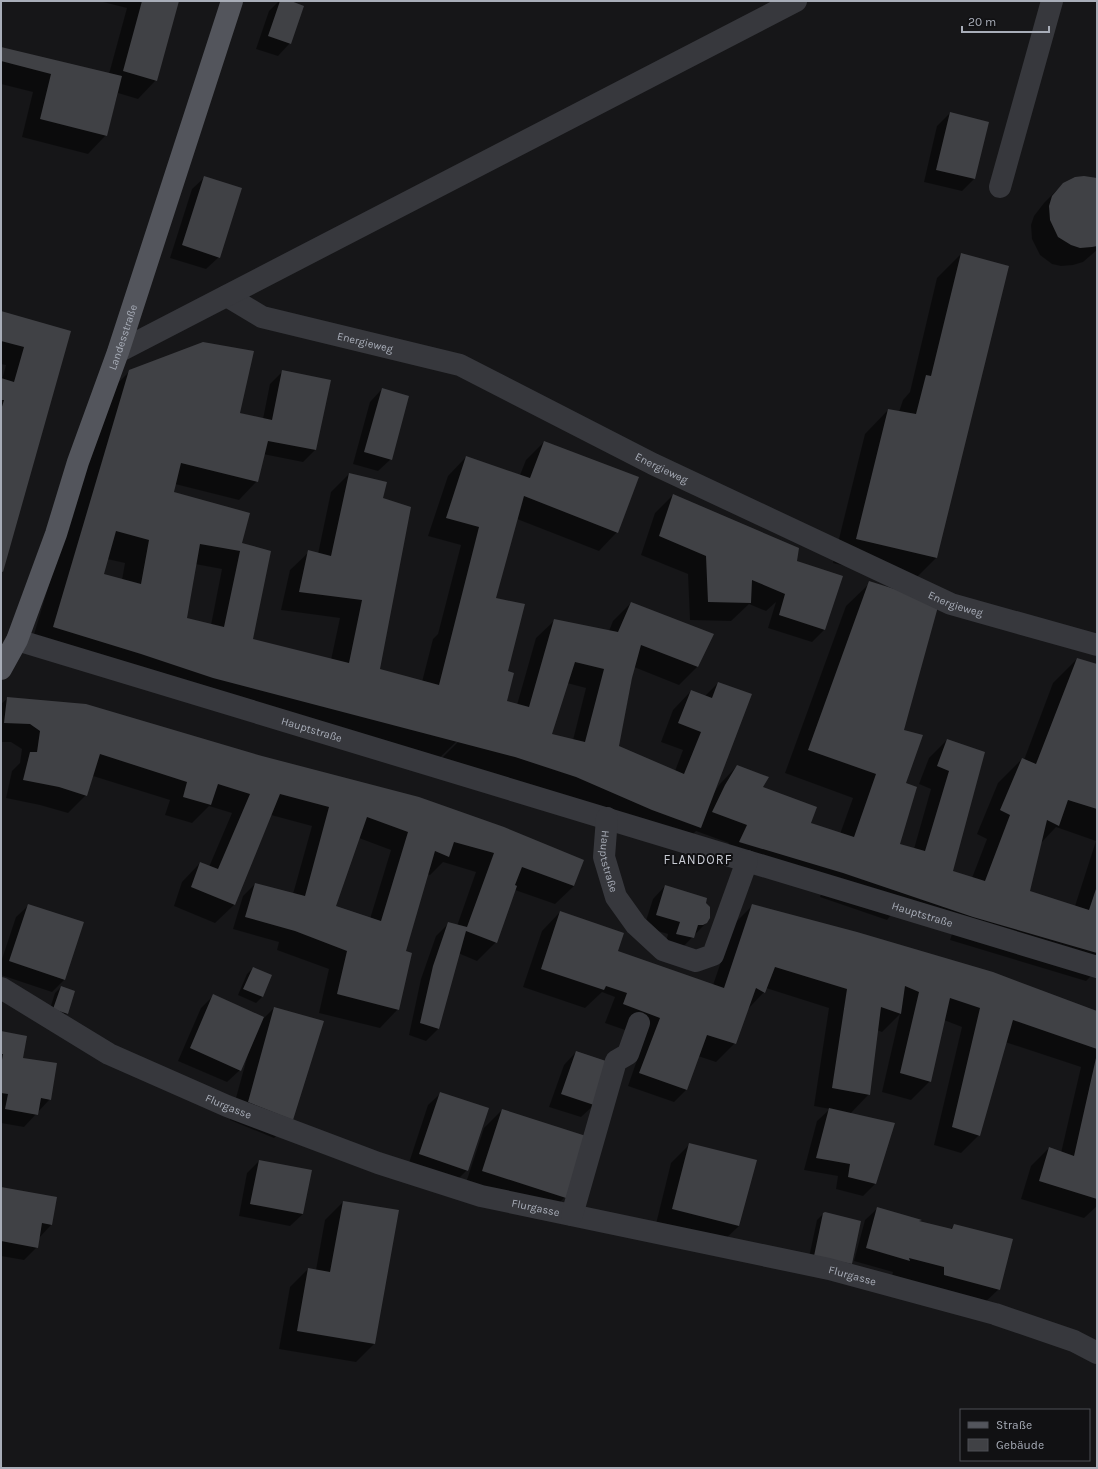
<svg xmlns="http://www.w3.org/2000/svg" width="1098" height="1469" font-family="Karla,sans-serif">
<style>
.shadow{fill:#0007;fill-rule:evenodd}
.building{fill:#404145;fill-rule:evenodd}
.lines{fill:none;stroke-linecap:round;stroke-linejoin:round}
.minor{stroke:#37383d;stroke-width:22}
.major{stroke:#53555c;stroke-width:22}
.labels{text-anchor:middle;stroke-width:4;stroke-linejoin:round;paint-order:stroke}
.street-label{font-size:11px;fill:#a8adb8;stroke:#111113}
.quarter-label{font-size:13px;letter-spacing:1px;fill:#c9ccd4;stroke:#111113}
</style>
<rect width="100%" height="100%" fill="#161618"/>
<!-- shadow -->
<path class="shadow" d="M99,1H178L156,80L138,99L118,93L106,135L88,154L22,137L33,92L1,84V48L109,74L127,8Z
M279,1H287L290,43L278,56L256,49L269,11Z
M950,113L988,123L974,179L962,191L924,182L937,126Z
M205,177L219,257L206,269L170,258L192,189Z
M1097,179V250L1083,262L1073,265L1061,266L1052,264L1040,255L1032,239L1031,225L1034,216L1044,203L1063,184Z
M961,254L936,558L912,582L833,563L865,434L888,410L899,412L903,400L910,392L937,278Z
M1,312L70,332L1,572V380H2L6,365L1,364Z
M130,371L239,413L263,419L270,384L283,371L315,450L303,462L263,454L257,481L239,500L175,484L174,492L240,544L252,640L331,660L340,618L281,610L290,570L309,552L318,554L331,492L349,474L383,499L379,670L422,682L433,639L438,634L461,545L428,536L448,476L466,457L520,475L526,460L544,442L617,532L599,551L517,519L495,599L506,672V702L517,705L536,638L555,620L609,631L613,621L631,603L698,666L679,685L634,667L618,747L675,771L683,750L661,742L673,710L691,691L705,696L718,683L714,793L719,785L737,766L762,788L810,823L840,834L853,798L785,773L846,606L870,583L903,730L905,783L898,844L914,849L931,789L919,784L929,758L947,740L984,753L952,872L972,878L987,839L977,834L998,783L1022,759L1024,760L1053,683L1077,659L1097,665V970L1086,981L950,940L952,934L892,914L887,920L820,897L822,891L722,861L729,843L696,831L681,846L439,761L458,742H456L431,766L29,651L106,395ZM107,559L125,563L122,580L103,575ZM195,564L222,569L211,625L185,619ZM567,683L586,688L573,740L550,735ZM1056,827L1096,841L1075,906L1029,892L1041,843Z
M382,389L391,459L378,471L353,464L370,402Z
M673,495L796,561L824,630L812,642L768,628L776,602L766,611L749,604L731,621L690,620L688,574L641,555L655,513Z
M8,698L583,860L574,886L555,904L515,890L496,942L477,961L458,953L438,1029L426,1041L409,1035L421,979L436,936L448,924L457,926L476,872L443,862L430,875L427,874L405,951L398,1009L380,1028L319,1013L329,969L277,950L279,942L233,929L243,896L255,884L293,894L312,826L271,815L234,905L215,923L174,906L182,882L200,863L209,867L232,813L209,806L192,823L165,815L170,800L93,776L86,795L68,813L40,805L6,798L12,771L20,763L22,749L11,742H1V704ZM359,838L391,850L370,919L334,907Z
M665,886L705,904L707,922L680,950L665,946L668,934L644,927L653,899Z
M29,905L64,980L52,992L1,975V962L16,917Z
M752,906L1097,1012V1206L1084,1218L1021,1199L1031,1166L1049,1148L1061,1153L1081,1067L1005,1042L979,1135L961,1153L934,1145L962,1027L944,1020L930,1081L911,1100L882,1092L900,1014L882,1032L877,1030L869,1094L850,1114L875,1184L863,1196L836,1189L838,1176L804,1170L817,1121L830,1109L814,1106L829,1008L766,988L764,992L748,1009L735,1043L716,1062L698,1056L686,1090L674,1102L628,1086L645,1037L605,1023L615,997L602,992L585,1008L523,987L542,931L560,912L616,954L713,985L734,924Z
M253,968L262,997L256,1003L238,995L247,974Z
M61,987L67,1013L61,1019L48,1015L55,993Z
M214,995L264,1018L274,1008L293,1120L274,1138L230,1120L248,1054L240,1070L227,1082L178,1061L201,1008Z
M1,1032L22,1059L50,1099L24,1127L1,1123Z
M576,1052L594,1105L581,1117L549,1107L564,1065Z
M441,1093L467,1170L455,1182L408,1166L428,1105Z
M502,1110L565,1197L546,1216L464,1189L484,1128Z
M690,1144L739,1226L720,1244L655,1228L671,1163Z
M259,1161L303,1214L290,1226L239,1216L247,1173Z
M1,1188L56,1198L51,1225L39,1238L37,1247L24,1260L1,1256Z
M343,1202L397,1211L374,1344L356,1362L279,1349L290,1287L308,1269L316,1270L325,1220Z
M878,1208L918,1222L950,1230L954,1225L999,1289L980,1307L892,1276L893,1272L854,1261L865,1220Z
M823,1214L860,1221L808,1262L817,1220Z"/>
<!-- building -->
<path class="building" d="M142,1H179L157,81L123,71Z
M280,1H291L304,6L291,44L268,36Z
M1,47L122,76L107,136L40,119L51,74L1,61Z
M950,112L989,122L975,179L936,170Z
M204,176L242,188L220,258L182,245Z
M1084,176L1097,178V246L1092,247L1080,248L1071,245L1058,237L1050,220L1049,206L1052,196L1063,183L1075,177Z
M961,253L1009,266L937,558L856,539L888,409L916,414L926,375L931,376Z
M1,311L71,331L3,572L1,571V410L4,400H1V378L14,382L24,347L1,341Z
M203,342L254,351L240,413L272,420L282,370L331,380L316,450L268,441L258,482L181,463L174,492L250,513L242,543L271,551L253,639L349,663L362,600L299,592L308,550L331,556L349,473L387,482L383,498L411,507L380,669L439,685L479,527L446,518L466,456L530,478L544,441L639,477L618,533L524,496L496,598L525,604L508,671L514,673L507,701L529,707L554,619L618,632L631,602L714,634L698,667L641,645L632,678L619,746L684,774L701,732L678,723L691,690L712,698L718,682L752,694L701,828L652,810L576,777L515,757L213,678L141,654L53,627L129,370ZM116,531L149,540L141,584L104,574ZM200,544L240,551L224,627L187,618ZM575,662L604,669L585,742L552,734Z
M382,388L409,396L392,460L364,452Z
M673,494L799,548L797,561L843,576L825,630L779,615L785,594L752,580L751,603L708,602L706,556L659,536Z
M869,581L939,603L904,730L923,735L906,783L917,787L900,844L925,851L949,771L937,766L947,739L985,752L953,871L985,881L1010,815L1000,810L1022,758L1036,764L1077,658L1097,664V809L1068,800L1059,826L1047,820L1030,891L1089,910L1097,886V953L973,917L843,873L739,842L747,825L712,812L725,785L737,765L769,777L763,787L817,807L811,823L854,837L876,774L808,750Z
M7,697L86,704L262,756L419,797L504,827L584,860L574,886L522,867L515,885L517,886L497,943L466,931L439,1029L420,1023L433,966L448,922L467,927L494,853L454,842L449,857L435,851L406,951L412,953L399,1010L337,994L347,951L295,931L245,917L255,883L305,896L329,807L280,794L235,905L191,887L200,862L218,869L250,794L218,784L211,805L183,797L187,782L100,754L87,796L59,787L23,780L30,752H37L40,731L30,724L4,723ZM367,817L408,832L381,921L336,906Z
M665,885L707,898L706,903L710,907V918L707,923L703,925H698L694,938L676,934L680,922L656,915Z
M28,904L84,922L65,980L9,961Z
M752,904L857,932L993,972L1097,1011V1049L1013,1020L980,1136L952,1127L980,1008L950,998L931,1082L900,1073L919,992L905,986L901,1014L881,1007L870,1095L832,1088L847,989L775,967L765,993L756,988L736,1044L707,1035L687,1090L639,1073L660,1018L623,1004L627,993L606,986L604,990L541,969L560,911L624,933L618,951L724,988Z
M253,967L272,975L263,997L243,989Z
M61,986L75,991L68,1014L53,1009Z
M213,994L264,1017L241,1071L190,1048Z
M274,1007L324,1021L293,1120L248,1102Z
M1,1031L27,1036L23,1058L57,1063L51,1100L41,1098L38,1115L5,1109L8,1094L1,1093V1066L3,1054H1Z
M576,1051L609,1062L594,1105L561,1094Z
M1096,1058H1097V1199L1039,1181L1049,1147L1074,1156Z
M440,1092L489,1108L468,1171L419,1154Z
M829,1108L895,1123L876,1184L848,1177L850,1164L816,1158Z
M502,1109L586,1136L566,1198L482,1171Z
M689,1143L757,1160L739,1226L672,1209Z
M259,1160L312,1170L303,1214L250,1204Z
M1,1187L57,1197L52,1225L42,1223L38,1248L1,1241Z
M343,1201L399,1210L375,1344L297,1331L308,1268L330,1272Z
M877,1207L922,1220L919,1221L952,1229L954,1224L1013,1239L1000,1290L944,1275V1267L909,1258L910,1261L866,1248Z
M825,1212L861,1221L852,1264L814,1256L823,1213Z"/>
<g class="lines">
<!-- minor -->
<g class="minor">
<path d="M1000,187L1052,1"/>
<path id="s1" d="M227,296L262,317L460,365L653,464L951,604L1097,645"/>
<path d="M118,352L796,1"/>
<path id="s2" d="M17,640L1097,967"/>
<path id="s3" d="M607,818L604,857L616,897L636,925L663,950L696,961L713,955L747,861"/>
<path id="s4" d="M1,988L109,1054L227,1106L378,1163L481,1196L829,1269L995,1314L1074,1341L1097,1353"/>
<path d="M572,1215L616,1061L628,1054L639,1023"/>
</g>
<!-- major -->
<path class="major" id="s5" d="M1,669L17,640L56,534L78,462L118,352L232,1"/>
</g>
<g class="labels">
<!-- street labels -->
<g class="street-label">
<text dy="4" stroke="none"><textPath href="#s5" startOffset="354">Landesstraße</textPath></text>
<text dy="4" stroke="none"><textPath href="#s1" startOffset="147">Energieweg</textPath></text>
<text dy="4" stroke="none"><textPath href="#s1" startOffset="471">Energieweg</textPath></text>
<text dy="4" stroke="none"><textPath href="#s1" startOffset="795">Energieweg</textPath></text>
<text dy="4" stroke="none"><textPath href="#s2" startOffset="308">Hauptstraße</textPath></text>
<text dy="4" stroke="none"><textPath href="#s3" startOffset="44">Hauptstraße</textPath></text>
<text dy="4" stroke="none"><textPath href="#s2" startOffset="946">Hauptstraße</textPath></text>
<text dy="4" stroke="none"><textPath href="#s4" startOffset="257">Flurgasse</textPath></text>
<text dy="4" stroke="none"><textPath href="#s4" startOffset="581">Flurgasse</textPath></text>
<text dy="4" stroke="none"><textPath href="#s4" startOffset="905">Flurgasse</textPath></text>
</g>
<!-- quarter labels -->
<g class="quarter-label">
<text x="698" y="864">FLANDORF</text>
</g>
</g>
<!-- border -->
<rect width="1098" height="1469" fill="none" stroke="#a8adb8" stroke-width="4"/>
<!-- legend -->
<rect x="960" y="1409" width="130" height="52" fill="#111113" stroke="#4d4f55"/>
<rect x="968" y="1422" width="20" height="6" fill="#53555c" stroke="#4d4f55"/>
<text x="996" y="1429" font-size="12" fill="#a8adb8">Straße</text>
<rect x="968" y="1439" width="20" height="12" fill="#404145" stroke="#4d4f55"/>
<text x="996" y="1449" font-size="12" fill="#a8adb8">Gebäude</text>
<!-- scale -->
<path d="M962 26v6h87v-6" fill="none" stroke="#a8adb8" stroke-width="2"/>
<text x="968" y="26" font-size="12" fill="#a8adb8" stroke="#111113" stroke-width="3" paint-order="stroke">20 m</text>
</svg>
